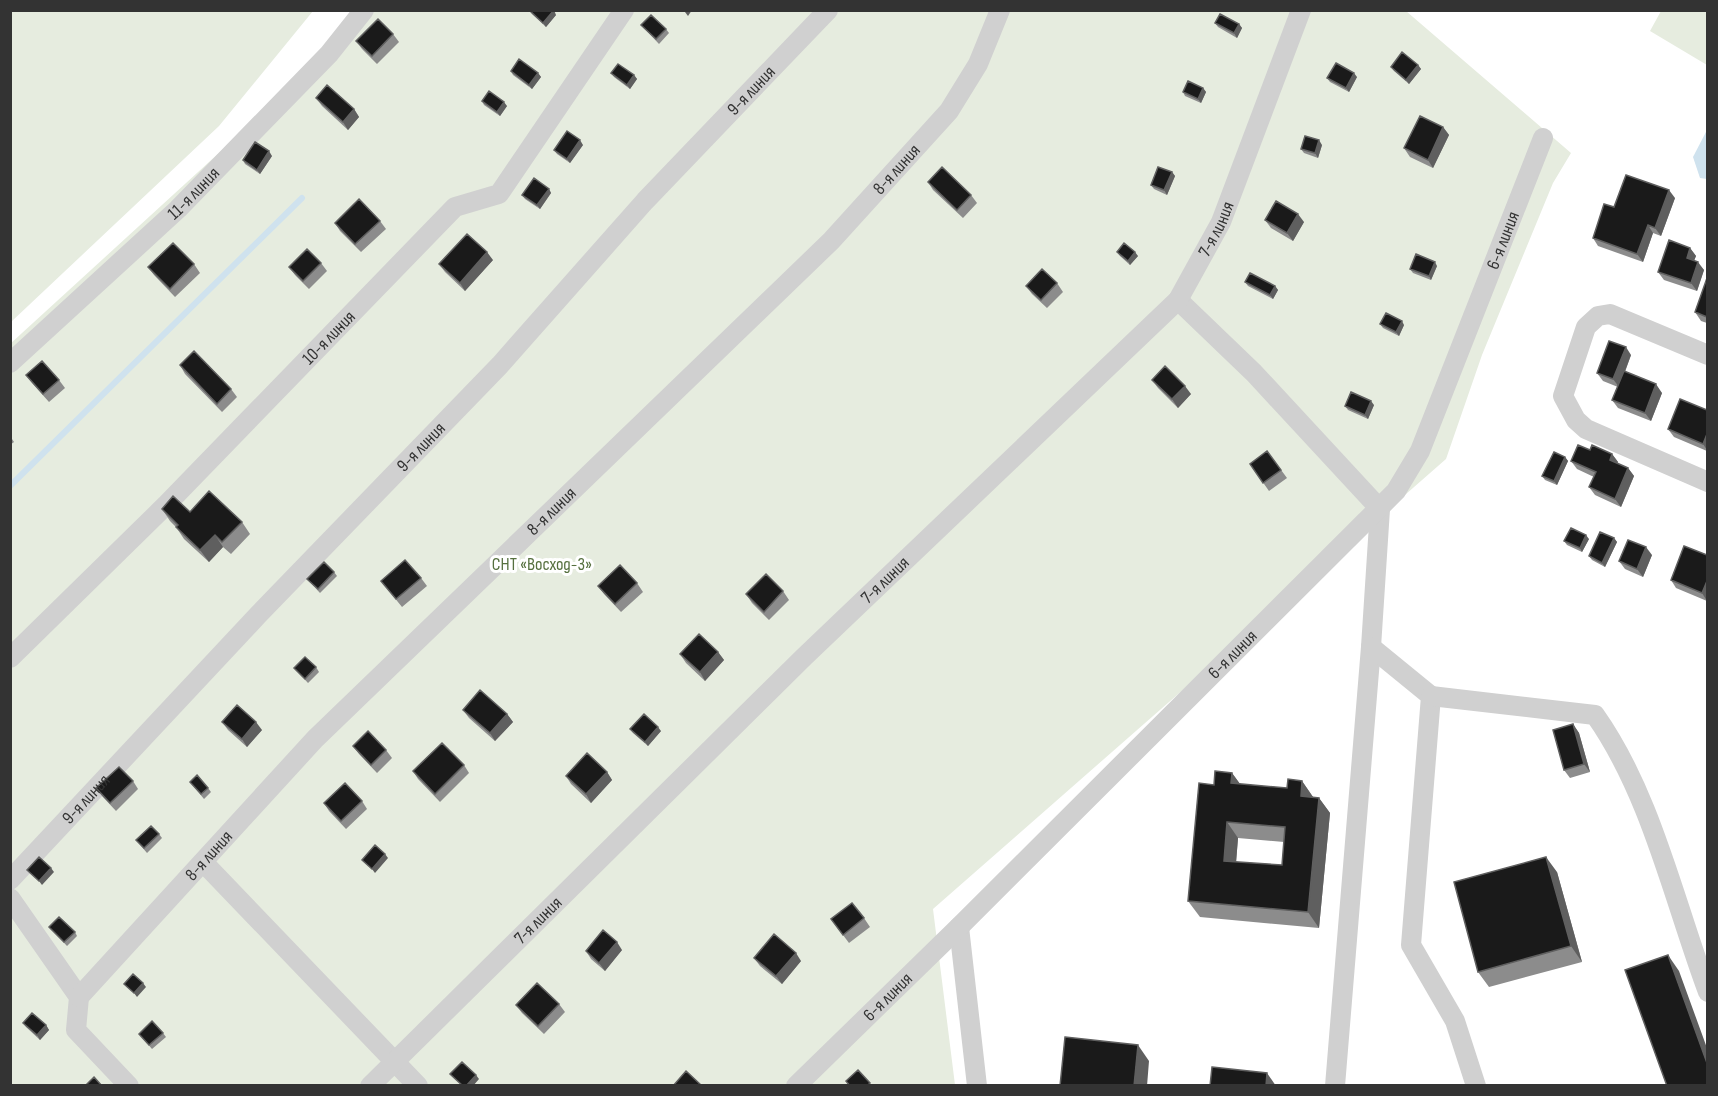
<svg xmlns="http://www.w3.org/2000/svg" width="1718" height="1096" font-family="'Sofia Sans Condensed',sans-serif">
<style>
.green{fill:#e6ecdf}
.water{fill:#cfe2ee}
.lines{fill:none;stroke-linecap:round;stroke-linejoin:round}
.stream{stroke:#cfe2ee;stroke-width:6}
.minor{stroke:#d0d0d0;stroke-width:20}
.wall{fill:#8c8c8c;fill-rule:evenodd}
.shaded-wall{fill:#5f5f5f}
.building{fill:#1a1a1a;stroke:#5f5f5f;stroke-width:1.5;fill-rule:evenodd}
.labels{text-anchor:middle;stroke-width:6;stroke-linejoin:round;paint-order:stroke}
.street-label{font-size:18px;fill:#333;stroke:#fff}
.park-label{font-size:18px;fill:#56703f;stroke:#fff}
</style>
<rect width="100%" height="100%" fill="#fff"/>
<!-- green -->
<path class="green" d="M11,10L313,11L219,126L11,322Z
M357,11H1406L1571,153L1553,183L1482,355L1446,459L933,909L955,1085H11L10,344L325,56Z
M1661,11H1707V65L1650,31Z"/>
<!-- water -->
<path class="water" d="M1707,130V179L1700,178L1693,157Z"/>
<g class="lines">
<!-- stream -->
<path class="stream" d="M10,486L302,198"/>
<!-- minor -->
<g class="minor">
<path d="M1178,300L1254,373L1380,509L1371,647L1335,1086"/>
<path d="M1708,355L1610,314L1598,316L1586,327L1563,396L1576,420L1586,429L1708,482"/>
<path id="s1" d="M10,363L178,209L329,54L364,10"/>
<path d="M1371,647L1431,696L1411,945L1455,1021L1476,1086"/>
<path id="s2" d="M10,658L166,505L455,207L499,194L624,10"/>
<path d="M1431,696L1595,715C1651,794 1674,901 1708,992"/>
<path d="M203,862L418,1086"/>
<path id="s3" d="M10,880L258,615L500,365L645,201L828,10"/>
<path d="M10,898L79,997L76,1030L129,1086"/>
<path d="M959,927L977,1086"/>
<path id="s4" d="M79,997L315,739L831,241L949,111L978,64L1000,10"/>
<path id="s5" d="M370,1086L804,657L1178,300L1221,222L1301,10"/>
<path id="s6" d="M796,1086L959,927L1396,491L1420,451L1543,138"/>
</g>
</g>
<!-- wall -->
<path class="wall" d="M529,10L556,15L546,27L532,14Z
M1215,23L1239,24L1242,28L1237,38L1218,27Z
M641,25L666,29L669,33L659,44Z
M393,34L399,42L377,64L362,49L356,41Z
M1418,65L1421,69L1409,84L1394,71L1391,67Z
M511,71L538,73L541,77L532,89L513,75Z
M611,73L634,75L637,79L630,89L614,77Z
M1357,77L1349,92L1330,82L1327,78Z
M1203,88L1206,92L1201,103L1185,96L1183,92Z
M316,98L354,109L359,117L348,130L322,106Z
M482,101L507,106L500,116L484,105Z
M1443,127L1449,135L1433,168L1410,157L1404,148Z
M583,145L570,163L557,154L554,150Z
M1322,145L1318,158L1304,153L1301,149Z
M272,156L260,174L245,164L243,160Z
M1172,172L1175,176L1167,195L1154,189L1151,185Z
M928,182L971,195L977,203L963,218L933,190Z
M549,189L551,193L540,209L525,199L522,195Z
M1675,198L1661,236L1653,233L1643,262L1598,246L1593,238L1614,207Z
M1265,220L1304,222L1293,241L1271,228Z
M380,221L386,229L361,252L340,231L335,223Z
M1690,248L1696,256L1694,260L1704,270L1697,291L1664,280L1658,272Z
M1117,252L1138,256L1130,265L1120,256Z
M493,260L465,291L445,272L439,264Z
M321,263L327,271L309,289L295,275L289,267Z
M194,264L200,273L175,297L154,275L148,267Z
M1437,266L1431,280L1413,273L1410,269Z
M1707,278V323L1701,321L1695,312Z
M1245,282L1275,286L1278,290L1273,299L1248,286Z
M1057,283L1063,292L1047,308L1032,294L1026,286Z
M1380,324L1404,325L1399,336L1383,328Z
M1631,355L1625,372L1662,393L1651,421L1618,408L1612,400L1618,387L1603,381L1597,373Z
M180,365L231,389L237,397L222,412L185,374Z
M26,375L59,380L65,388L49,402L32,383Z
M1152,380L1191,394L1178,408L1158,388Z
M1374,405L1368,419L1348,410L1345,406Z
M1707,410V451L1674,437L1668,429Z
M10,436L14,442L10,445Z
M1267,451L1287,478L1269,491L1250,464Z
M1612,454L1618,462L1617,463L1628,468L1634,476L1621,507L1595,495L1589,487L1594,477L1577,469L1571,461Z
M1565,457L1568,461L1557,485L1545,480L1542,476Z
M162,509L190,512L242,522L250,534L231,554L223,547L209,562L184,539L176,527L170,521Z
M1614,538L1617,542L1605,567L1592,560L1589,556Z
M1589,539L1582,552L1567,545L1564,541Z
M1652,555L1643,577L1625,569L1619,561Z
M1707,555V601L1676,588L1671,580Z
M334,572L337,576L320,593L307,579Z
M421,578L427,586L402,607L381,581Z
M637,583L643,592L621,612L604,594L598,586Z
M783,591L789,600L769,620L752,603L746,594Z
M718,652L724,660L705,681L686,663L680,654Z
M316,667L319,672L308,683L294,668Z
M463,710L507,714L513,722L495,741L469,718Z
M222,722L262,730L247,747L228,730Z
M1573,724L1579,733L1590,772L1570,778L1564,770Z
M630,729L661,731L648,746L633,733Z
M353,746L386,750L392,758L377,773L359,754Z
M464,765L469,773L440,802L418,779L413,771Z
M607,772L612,780L591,803L571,784L566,776Z
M1232,773L1240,784L1287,788L1302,781L1313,797L1319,798L1330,813L1319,928L1200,917L1188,901L1214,785ZM1238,838L1284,842L1282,865L1236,862Z
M133,781L138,789L116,811L102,796L96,788Z
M190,782L208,788L211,792L204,799Z
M362,801L367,809L346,829L329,811L324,803Z
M159,834L162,838L147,853L136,840Z
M1557,872L1582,962L1489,987L1478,972Z
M864,918L870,927L849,943L831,919Z
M49,927L75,932L77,936L67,946Z
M622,950L605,971L591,959L586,951Z
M754,958L801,961L782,984L760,966Z
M559,1004L565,1012L544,1034L522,1013L516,1005Z
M23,1023L46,1025L49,1030L40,1040L26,1027Z
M163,1033L166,1037L152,1049L139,1034Z"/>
<!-- shaded-wall -->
<path class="shaded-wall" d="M554,10L556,15L546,27L543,23Z
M686,10H692L688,16L685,12Z
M1239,24L1242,28L1237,38L1234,33Z
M1418,65L1421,69L1409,84L1406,80Z
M538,73L541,77L532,89L529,85Z
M1354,73L1357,77L1349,92L1346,88Z
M634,75L637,79L630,89L627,85Z
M1203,88L1206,92L1201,103L1198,99Z
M504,102L507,106L500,116L497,112Z
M354,109L359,117L348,130L343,122Z
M1443,127L1449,135L1433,168L1428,160Z
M580,140L583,145L570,163L567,159Z
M1319,140L1322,145L1318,158L1315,153Z
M269,151L272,156L260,174L257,170Z
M1172,172L1175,176L1167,195L1164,190Z
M549,189L551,193L540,209L537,205Z
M1669,190L1675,198L1661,236L1655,228Z
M1298,214L1304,222L1293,241L1287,233Z
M1648,225L1653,233L1643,262L1637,254Z
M1690,248L1696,256L1692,266L1687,258Z
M487,252L493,260L465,291L460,283Z
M1135,252L1138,256L1130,265L1128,261Z
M1435,262L1437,266L1431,280L1429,276Z
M1698,262L1704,270L1697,291L1691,283Z
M1275,286L1278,290L1273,299L1270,295Z
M1402,321L1404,325L1399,336L1396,332Z
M1626,347L1631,355L1619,387L1613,379Z
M1656,384L1662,393L1651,421L1645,413Z
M1185,386L1191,394L1178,408L1172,399Z
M1371,401L1374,405L1368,419L1365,415Z
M1707,434V450L1703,444Z
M1612,454L1618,462L1615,468L1610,460Z
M1565,457L1568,461L1557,485L1554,481Z
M1628,468L1634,476L1621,507L1615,499Z
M215,535L223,547L209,562L200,550Z
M1586,535L1589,539L1582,552L1580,548Z
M1614,538L1617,542L1605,567L1602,563Z
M1646,547L1652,555L1643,577L1637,569Z
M1707,581V601L1702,593Z
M718,652L724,660L705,681L700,672Z
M507,714L513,722L495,741L490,733Z
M256,722L262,730L247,747L242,739Z
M1573,724L1579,733L1590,772L1584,764Z
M658,727L661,731L648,746L645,742Z
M607,772L612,780L591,803L586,794Z
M1232,773L1243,788L1231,783Z
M1302,781L1313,797L1312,812L1301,796Z
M1319,798L1330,813L1319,928L1308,912Z
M1227,822L1238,838L1235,876L1224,861Z
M385,854L388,858L375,873L372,869Z
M1546,857L1557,872L1582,962L1571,946Z
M51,868L54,872L42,885L39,881Z
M617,942L622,950L605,971L599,963Z
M796,953L801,961L782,984L776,976Z
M1668,955L1679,971L1707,1048V1063Z
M143,983L146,987L137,997L134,993Z
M46,1025L49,1030L40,1040L37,1035Z
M1138,1045L1149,1061L1147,1086H1134Z
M1267,1073L1276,1086H1266Z
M476,1075L479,1079L473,1086H466Z"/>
<!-- building -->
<path class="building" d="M529,10H554L543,23Z
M1220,14L1239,24L1234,33L1215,23Z
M651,15L666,29L656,39L641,25Z
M378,19L393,34L372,56L356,41Z
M1402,52L1418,65L1406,80L1391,67Z
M519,59L538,73L529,85L511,71Z
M1336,63L1354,73L1346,88L1327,78Z
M618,64L634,75L627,85L611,73Z
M1188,81L1203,88L1198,99L1183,92Z
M327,85L354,109L343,122L316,98Z
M489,91L504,102L497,112L482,101Z
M1420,116L1443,127L1428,160L1404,148Z
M567,131L580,140L567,159L554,150Z
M1305,136L1319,140L1315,153L1301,149Z
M255,142L269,151L257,170L243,160Z
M942,167L971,195L957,210L928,182Z
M1158,167L1172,172L1164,190L1151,185Z
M1626,175L1669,190L1655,228L1648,225L1637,254L1593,238L1604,204L1614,207Z
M534,178L549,189L537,205L522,195Z
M359,199L380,221L355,244L335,223Z
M1276,201L1298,214L1287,233L1265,220Z
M467,234L487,252L460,283L439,264Z
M1669,240L1690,248L1687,258L1698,262L1691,283L1658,272Z
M173,243L194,264L170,289L148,267Z
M1124,243L1135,252L1128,261L1117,252Z
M307,249L321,263L303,281L289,267Z
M1416,254L1435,262L1429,276L1410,269Z
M1042,269L1057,283L1041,300L1026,286Z
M1250,273L1275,286L1270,295L1245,282Z
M1707,278V317L1695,312Z
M1386,313L1402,321L1396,332L1380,324Z
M1609,341L1626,347L1613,379L1597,373Z
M194,351L231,389L217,404L180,365Z
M42,361L59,380L43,394L26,375Z
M1165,366L1185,386L1172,399L1152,380Z
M1624,371L1656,384L1645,413L1612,400Z
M1351,392L1371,401L1365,415L1345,406Z
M1680,399L1707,410V434L1703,444L1668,429Z
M1578,445L1590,450L1592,445L1612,454L1610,460L1628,468L1615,499L1589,487L1596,472L1571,461Z
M1267,451L1281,470L1263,483L1250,464Z
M1554,452L1565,457L1554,481L1542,476Z
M209,491L242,522L222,542L215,535L200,550L176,527L178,525L162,509L173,496L190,512Z
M1571,528L1586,535L1580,548L1564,541Z
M1600,532L1614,538L1602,563L1589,556Z
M1628,540L1646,547L1637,569L1619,561Z
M1684,546L1707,555V581L1702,593L1671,580Z
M405,560L421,578L396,599L381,581Z
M324,562L334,572L318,589L307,579Z
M620,565L637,583L615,604L598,586Z
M766,574L783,591L764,612L746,594Z
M699,634L718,652L700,672L680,654Z
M305,657L316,667L305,679L294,668Z
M480,690L507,714L490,733L463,710Z
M237,705L256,722L242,739L222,722Z
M644,714L658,727L645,742L630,729Z
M1573,724L1584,764L1564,770L1553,730Z
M368,731L386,750L371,765L353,746Z
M442,743L464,765L435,794L413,771Z
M587,753L607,772L586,794L566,776Z
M119,767L133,781L110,803L96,788Z
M1215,771L1232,773L1231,783L1287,788L1288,779L1302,781L1301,796L1319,798L1308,912L1188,901L1199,783L1214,785ZM1227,822L1285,827L1282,865L1224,861Z
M197,775L208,788L201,794L190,782Z
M345,783L362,801L341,821L324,803Z
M151,826L159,834L144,848L136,840Z
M375,845L385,854L372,869L362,860Z
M39,857L51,868L39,881L27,870Z
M1546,857L1571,946L1478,972L1454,882Z
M852,903L864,918L843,935L831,919Z
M59,917L75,932L64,942L49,927Z
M603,930L617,942L599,963L586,951Z
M774,934L796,953L776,976L754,958Z
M1668,955L1707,1063V1086H1667L1625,970Z
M133,974L143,983L134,993L124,984Z
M537,983L559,1004L538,1026L516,1005Z
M32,1013L46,1025L37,1035L23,1023Z
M152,1021L163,1033L149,1045L139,1034Z
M1065,1037L1138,1045L1134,1086H1060Z
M462,1062L476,1075L466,1086H463L450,1074Z
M1212,1067L1267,1073L1266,1086H1210Z
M858,1070L870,1083L867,1086H850L846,1081Z
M686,1071L702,1086H673Z
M94,1077L102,1086H85Z"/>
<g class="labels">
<!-- street labels -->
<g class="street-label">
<text dy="6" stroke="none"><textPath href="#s3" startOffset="1083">9-я линия</textPath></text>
<text dy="6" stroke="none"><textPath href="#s4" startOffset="1164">8-я линия</textPath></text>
<text dy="6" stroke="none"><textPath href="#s1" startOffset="250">11-я линия</textPath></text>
<text dy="6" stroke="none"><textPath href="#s5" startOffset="1208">7-я линия</textPath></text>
<text dy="6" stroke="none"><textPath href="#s6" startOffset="1118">6-я линия</textPath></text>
<text dy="6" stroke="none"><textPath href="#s2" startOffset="452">10-я линия</textPath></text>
<text dy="6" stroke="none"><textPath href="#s3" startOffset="597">9-я линия</textPath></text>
<text dy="6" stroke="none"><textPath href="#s4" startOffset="678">8-я линия</textPath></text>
<text dy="6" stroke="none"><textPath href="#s5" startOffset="722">7-я линия</textPath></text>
<text dy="6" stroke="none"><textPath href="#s6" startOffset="614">6-я линия</textPath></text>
<text dy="6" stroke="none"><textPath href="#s3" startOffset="111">9-я линия</textPath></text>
<text dy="6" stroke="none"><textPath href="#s4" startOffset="192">8-я линия</textPath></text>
<text dy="6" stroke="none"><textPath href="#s5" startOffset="236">7-я линия</textPath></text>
<text dy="6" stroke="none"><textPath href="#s6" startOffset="128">6-я линия</textPath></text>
</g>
<!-- park labels -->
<g class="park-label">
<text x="542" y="570">СНТ «Восход-3»</text>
</g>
</g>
<!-- border -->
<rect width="1718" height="1096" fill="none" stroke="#333333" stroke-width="24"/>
</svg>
